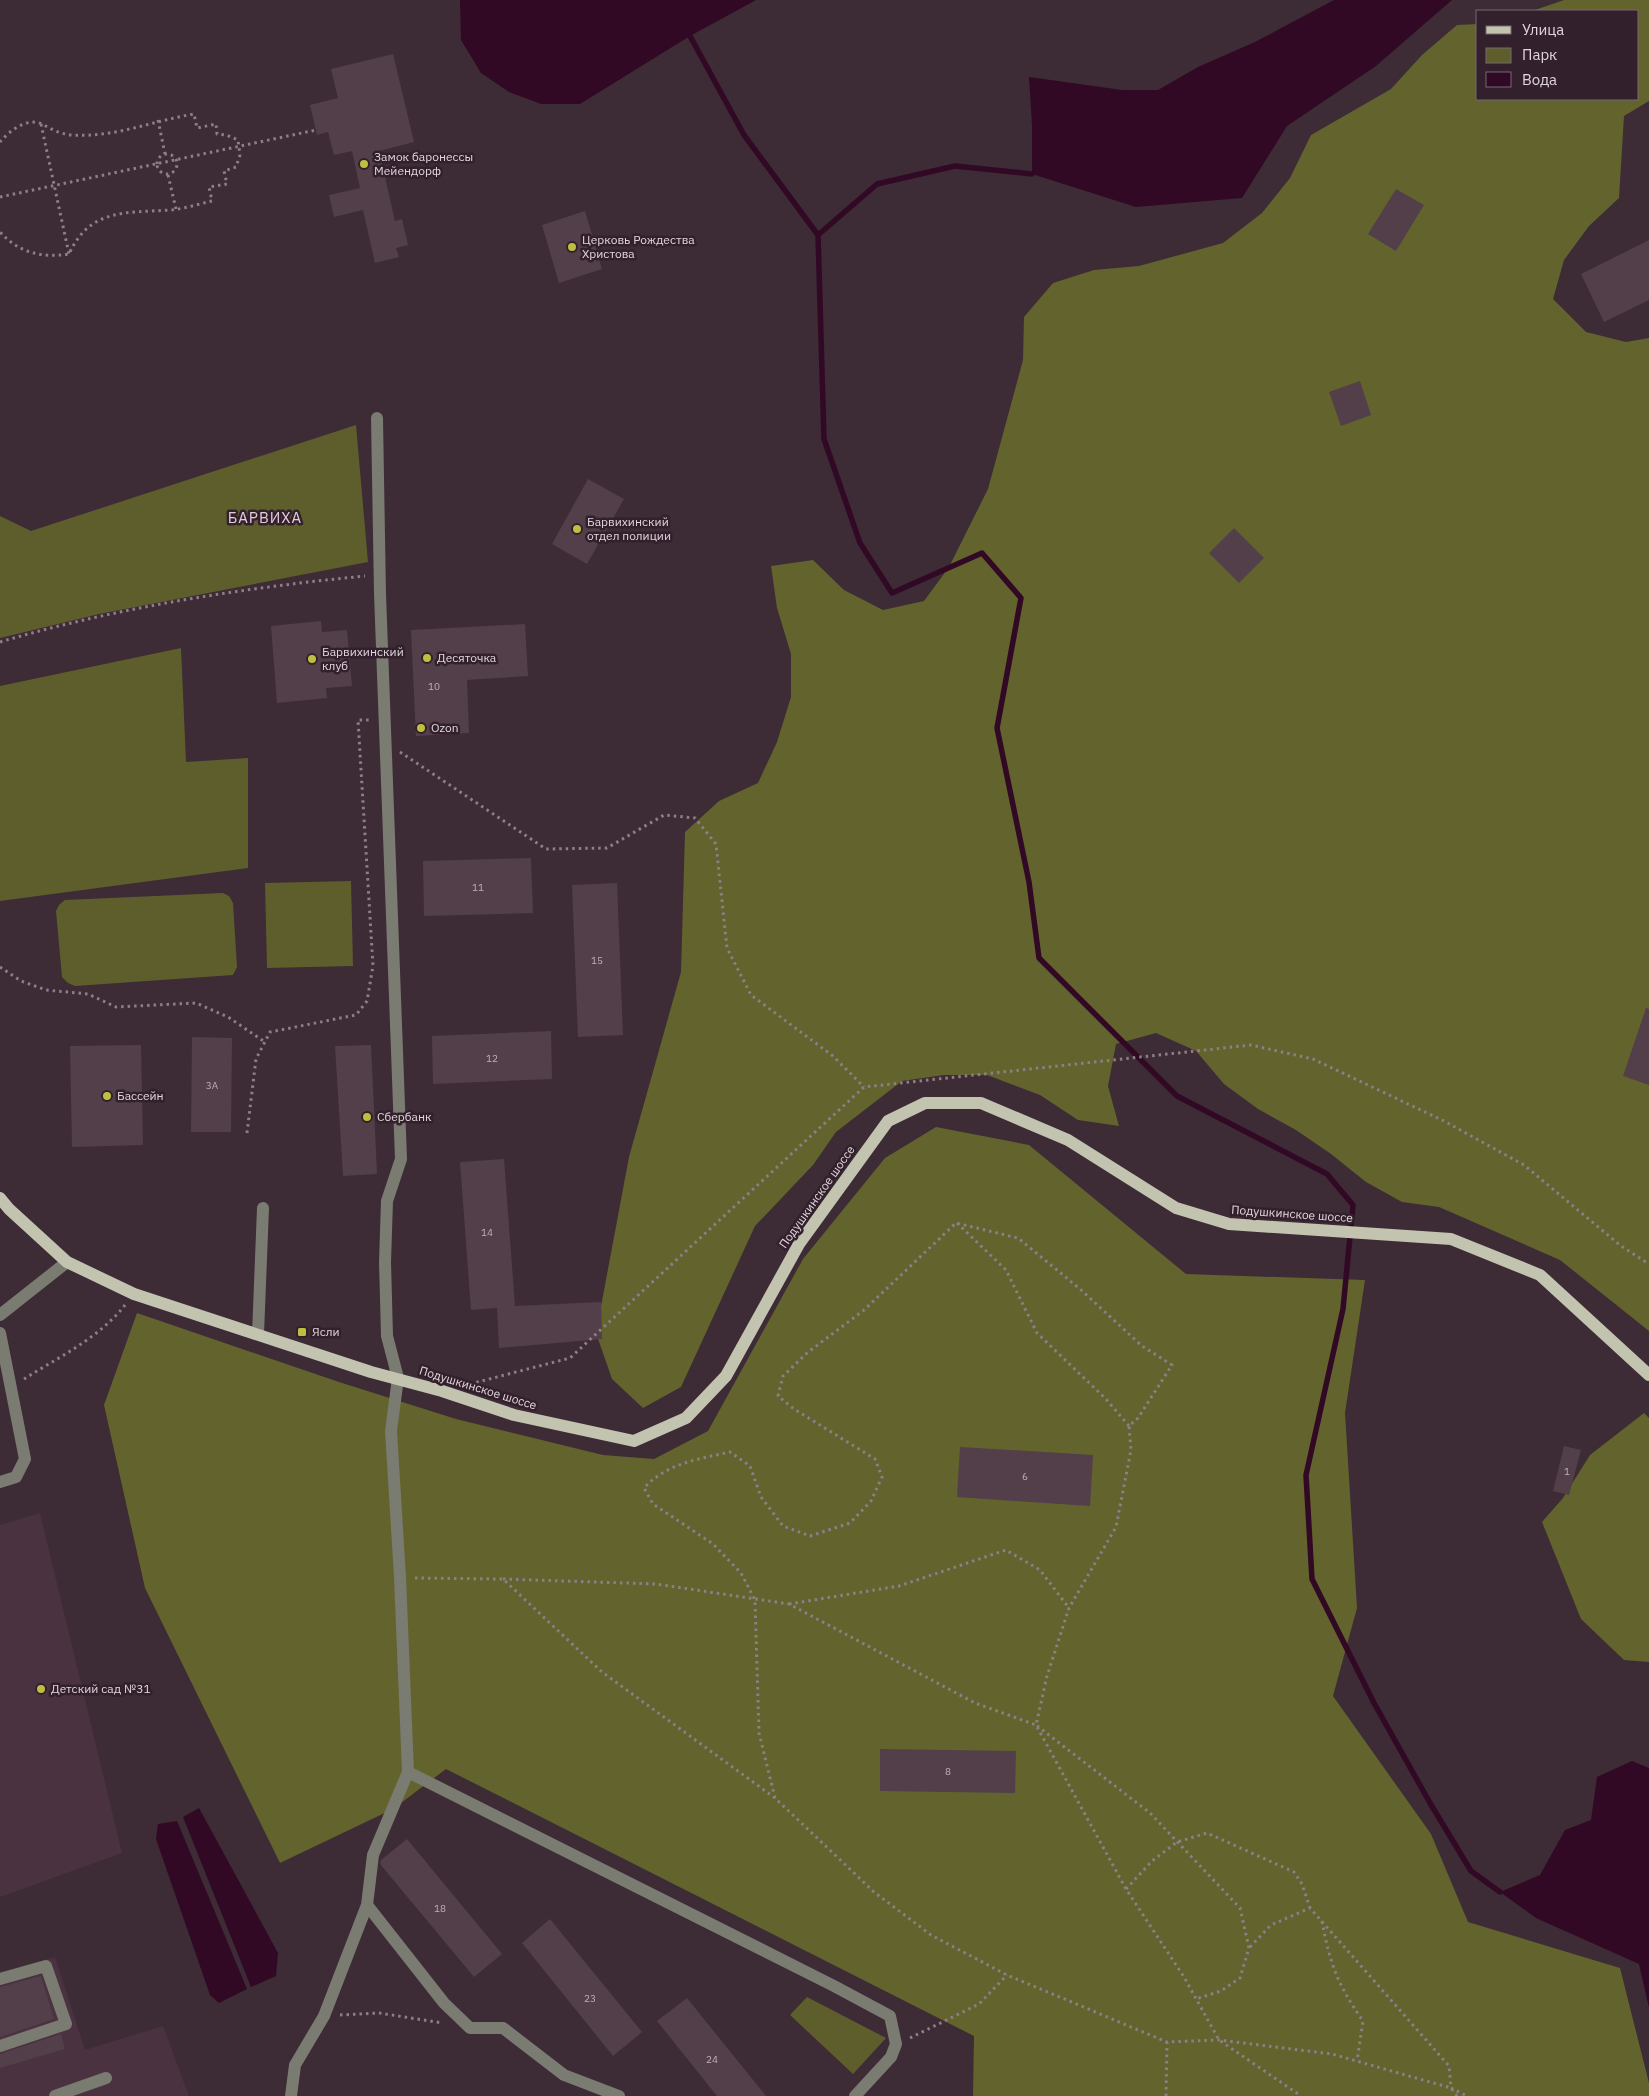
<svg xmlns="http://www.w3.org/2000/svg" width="1649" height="2096" font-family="'IBM Plex Sans',sans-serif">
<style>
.built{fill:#4b3241}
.green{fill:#5e5e2d}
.forest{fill:#63632e}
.water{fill:#310925}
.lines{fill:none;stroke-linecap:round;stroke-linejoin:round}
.stream{stroke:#310925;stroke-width:5.5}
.building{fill:#523f4a}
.path{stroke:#8d7e87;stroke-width:3;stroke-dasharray:2.5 4;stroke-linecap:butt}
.minor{stroke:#7a7b71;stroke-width:12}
.major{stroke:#c3c4b0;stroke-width:12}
.poi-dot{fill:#bfbe41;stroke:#32212c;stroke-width:2}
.labels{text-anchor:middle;stroke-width:5;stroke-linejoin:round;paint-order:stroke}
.number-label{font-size:10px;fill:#bdb0b8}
.poi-label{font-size:12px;fill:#e1d5dc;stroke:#32212c;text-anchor:start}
.street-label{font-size:12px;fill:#e1d5dc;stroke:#32212c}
.quarter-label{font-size:15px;letter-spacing:1px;fill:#e3ccd9;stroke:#32212c}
</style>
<rect width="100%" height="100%" fill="#3d2b36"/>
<!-- built -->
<path class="built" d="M40,1513L122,1853L0,1897V1525Z
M55,1957L85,2050L163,2026L189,2096H0V1972Z"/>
<!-- green -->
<path class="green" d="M356,425L368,562L99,614L0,638V516L31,531Z
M181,648L186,762L248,758V868L0,901V686Z
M351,881L353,966L267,968L265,883Z
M223,893L229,896L233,903L237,967L233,975L75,986L68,983L62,977L56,911L59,905L65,900Z
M807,1997L886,2038L853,2074L790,2015Z"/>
<!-- forest -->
<path class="forest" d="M1564,0H1649V101L1624,116L1619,198L1589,226L1564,260L1553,299L1586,332L1626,342L1649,338V1331L1560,1260L1439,1207L1402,1202L1366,1182L1331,1154L1296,1130L1258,1109L1224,1084L1196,1051L1156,1033L1116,1044L1108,1086L1119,1126L1078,1120L1040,1095L987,1075H944L902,1081L836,1132L813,1165L755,1226L681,1387L643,1408L612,1379L596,1333L629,1157L681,972L685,832L719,801L758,783L777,742L791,697V654L777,608L771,566L813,560L844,590L883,610L924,601L949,567L988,489L1023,360L1024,317L1053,283L1094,270L1139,266L1223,243L1262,213L1290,178L1311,135L1391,89L1422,55L1457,25L1478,24V99H1638V11H1532Z
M936,1127L1029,1145L1186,1274L1365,1280L1345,1413L1357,1608L1333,1696L1431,1834L1468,1922L1620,1968L1649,2083V2096H973L974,2036L446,1769L393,1809L280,1863L145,1588L104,1405L137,1313L339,1382L456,1419L603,1455L654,1459L708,1431L803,1259L885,1158Z
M1644,1413L1649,1418V1662L1624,1660L1581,1619L1542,1522L1563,1498L1590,1455Z"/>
<!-- water -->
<path class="water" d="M460,0H756L690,36L580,104H541L509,92L481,73L461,40Z
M1334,0H1452L1376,66L1287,126L1242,198L1136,207L1032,174V125L1029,77L1122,90H1158L1198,67L1255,42Z
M1632,1761L1649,1768V2008L1639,1964L1536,1918L1500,1892L1540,1875L1565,1830L1591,1820L1597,1777Z
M199,1808L278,1953L276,1976L251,1987L183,1817Z
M177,1821L247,1989L219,2003L210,1995L156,1839L158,1824Z"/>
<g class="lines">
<!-- stream -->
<path class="stream" d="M690,36L744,135L818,235
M1032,174L955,166L877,184L818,235L824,439L860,543L892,593L982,553L1021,598L997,728L1029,882L1039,958L1177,1096L1327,1174L1353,1205L1343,1309L1306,1475L1312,1579L1374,1703L1430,1803L1471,1871L1500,1892"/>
</g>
<!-- building -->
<path class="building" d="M393,54L414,142L379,151L395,221L402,219L408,245L396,248L399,257L375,263L363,210L334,217L329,195L360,188L352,151L334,155L328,132L317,135L310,105L338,98L331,69Z
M1396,189L1424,205L1396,251L1368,234Z
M585,211L602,269L559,283L542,225Z
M1649,240V300L1604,322L1581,274Z
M1360,381L1371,415L1341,426L1329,392Z
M588,479L624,499L587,564L552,544Z
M1234,528L1264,558L1239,583L1209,553Z
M321,621L322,632L347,630L352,686L326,688L327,698L277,703L271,626Z
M525,624L528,676L467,680L469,733L416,736L411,630Z
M531,858L533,913L424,916L423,861Z
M617,883L623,1035L578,1037L572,885Z
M1646,1008L1649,1009V1085L1623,1076Z
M551,1031L552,1079L433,1084L432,1036Z
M192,1037L232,1038L231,1132H191Z
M141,1045L143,1145L72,1147L70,1046Z
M371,1045L377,1174L343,1176L335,1046Z
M504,1159L515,1306L601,1302L602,1339L499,1348L497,1308L471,1310L460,1162Z
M1564,1446L1581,1450L1569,1495L1553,1491Z
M960,1447L1093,1455L1090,1506L957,1497Z
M880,1749L1016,1751L1015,1793L880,1791Z
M407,1839L502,1954L474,1977L380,1864L381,1860Z
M550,1919L642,2032L613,2056L522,1943Z
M41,1976L54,2019L0,2037V1987Z
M687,1998L766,2096H717L657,2021Z
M61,2034L65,2049L0,2068V2054Z"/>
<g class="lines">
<!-- path -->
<path class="path" d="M158,120L165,154
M41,124L69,254
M0,142C9,131 27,117 42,124C51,129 60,134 71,135C114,138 152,121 194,114L197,128L216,124L217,134L226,135L238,140L240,155L236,167L224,171L227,184L209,187L212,201C198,204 184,209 170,210C126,213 90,208 69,254C42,258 19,253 0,232
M157 164a10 10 0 1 1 20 0a10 10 0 1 1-20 0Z
M168,175L176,209
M0,197L316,130
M0,642C119,607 242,588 365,576
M400,752L546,849L607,848L664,815L695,818L716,844L727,948L751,995L833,1056L864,1087
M0,967L21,981L46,990L88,994L116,1007L196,1003L228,1017L265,1042
M247,1133L256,1059L270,1032L356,1015L367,1001L373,966L358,720H370
M957,1223L1006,1270L1037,1333L1106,1399L1129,1426
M24,1379C59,1357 99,1338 125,1305
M470,1384L570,1358L864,1087L1251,1045L1313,1059L1444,1121L1524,1165L1621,1246L1649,1264
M415,1578L503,1579L602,1672L775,1798L874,1892L931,1935L1007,1975L1167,2042L1219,2040L1332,2054L1451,2088L1457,2096
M503,1579L656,1584L789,1604L975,1703L1036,1725L1126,1889L1184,1977L1219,2040L1301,2096
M789,1604L899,1586L1006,1550L1040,1570L1069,1608
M775,1798L759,1733L755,1600L741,1573L713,1544L653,1504L644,1488C667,1463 699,1459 730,1452L750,1466L761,1497L783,1526L810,1536L850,1523L871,1501L882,1477L875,1459L794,1409L778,1396L783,1376L807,1353L864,1310L956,1223L1018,1238L1080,1289L1142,1346L1172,1365L1138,1418L1129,1426L1131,1450L1116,1527L1069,1608L1047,1676L1036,1725L1150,1813L1240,1908L1249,1948L1240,1978L1221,1991L1196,1999
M1126,1889L1152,1861L1177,1842L1207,1833L1294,1872L1302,1884L1310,1908
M1322,1921C1330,1965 1338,1985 1363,2021L1357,2061
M1250,1947L1271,1925L1310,1908L1449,2066L1451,2088L1467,2096
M340,2015L379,2013L443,2023
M910,2038L979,2004L1007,1975
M1166,2096L1167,2042"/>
<!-- minor -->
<path class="minor" d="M377,418L380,594L401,1159L387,1201L385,1262L387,1336L398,1378L391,1431L400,1577L408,1772L834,1986L890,2016L896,2044L891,2057L855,2096
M0,1315L67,1262
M0,1333L25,1459L16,1477L0,1482
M258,1334L263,1208
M367,1905L444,2003L470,2028H503L564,2075L619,2096
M0,1979L46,1966L66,2024L0,2046
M55,2096L106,2078
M291,2096L295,2065L324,2016L367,1905L373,1855L408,1772"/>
<!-- major -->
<path class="major" d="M0,1198L9,1209L67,1262L134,1294L371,1372L442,1391L514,1415L634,1441L686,1418L726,1376L799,1244L888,1121L925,1103H981L1068,1140L1176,1208L1229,1224L1451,1239L1540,1275L1649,1375"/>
</g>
<!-- markers -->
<g class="poi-dot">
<circle cx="364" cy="164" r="5"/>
<circle cx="572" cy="247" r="5"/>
<circle cx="577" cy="529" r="5"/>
<circle cx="427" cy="658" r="5"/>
<circle cx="312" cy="659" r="5"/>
<circle cx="421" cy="728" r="5"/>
<circle cx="107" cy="1096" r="5"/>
<circle cx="367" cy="1117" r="5"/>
<rect x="297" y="1327" width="10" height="10" rx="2.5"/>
<circle cx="41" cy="1689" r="5"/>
</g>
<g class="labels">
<!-- number labels -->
<g class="number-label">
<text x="434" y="690">10</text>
<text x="478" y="891">11</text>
<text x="597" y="964">15</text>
<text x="492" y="1062">12</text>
<text x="212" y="1089">3А</text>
<text x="487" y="1236">14</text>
<text x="1567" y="1475">1</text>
<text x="1025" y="1480">6</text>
<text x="948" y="1775">8</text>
<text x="440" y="1912">18</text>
<text x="590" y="2002">23</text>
<text x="712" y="2063">24</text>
</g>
<!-- poi labels -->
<g class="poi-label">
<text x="374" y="161">Замок баронессы<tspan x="374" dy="14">Мейендорф</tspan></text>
<text x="582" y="244">Церковь Рождества<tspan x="582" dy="14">Христова</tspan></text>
<text x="587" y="526">Барвихинский<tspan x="587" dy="14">отдел полиции</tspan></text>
<text x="322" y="656">Барвихинский<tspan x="322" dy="14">клуб</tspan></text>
<text x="437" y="662">Десяточка</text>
<text x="431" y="732">Ozon</text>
<text x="117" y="1100">Бассейн</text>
<text x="377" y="1121">Сбербанк</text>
<text x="312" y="1336">Ясли</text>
<text x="51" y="1693">Детский сад №31</text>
</g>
<!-- street labels -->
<g class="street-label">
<text transform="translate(817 1197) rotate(-55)" y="4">Подушкинское шоссе</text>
<text transform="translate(1292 1214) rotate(4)" y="4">Подушкинское шоссе</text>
<text transform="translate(478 1388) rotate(17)" y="4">Подушкинское шоссе</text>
</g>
<!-- quarter labels -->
<g class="quarter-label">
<text x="265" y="523">БАРВИХА</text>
</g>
</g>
<!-- legend -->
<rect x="1476" y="10" width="162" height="90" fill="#32212c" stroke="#786972"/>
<rect x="1486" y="26" width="25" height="8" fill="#c3c4b0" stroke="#786972"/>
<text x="1522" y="35" font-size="15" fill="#e1d5dc">Улица</text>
<rect x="1486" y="48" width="25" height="15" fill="#5e5e2d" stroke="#786972"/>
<text x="1522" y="60" font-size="15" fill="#e1d5dc">Парк</text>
<rect x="1486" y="72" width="25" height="15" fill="#310925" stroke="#786972"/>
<text x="1522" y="85" font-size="15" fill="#e1d5dc">Вода</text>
</svg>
